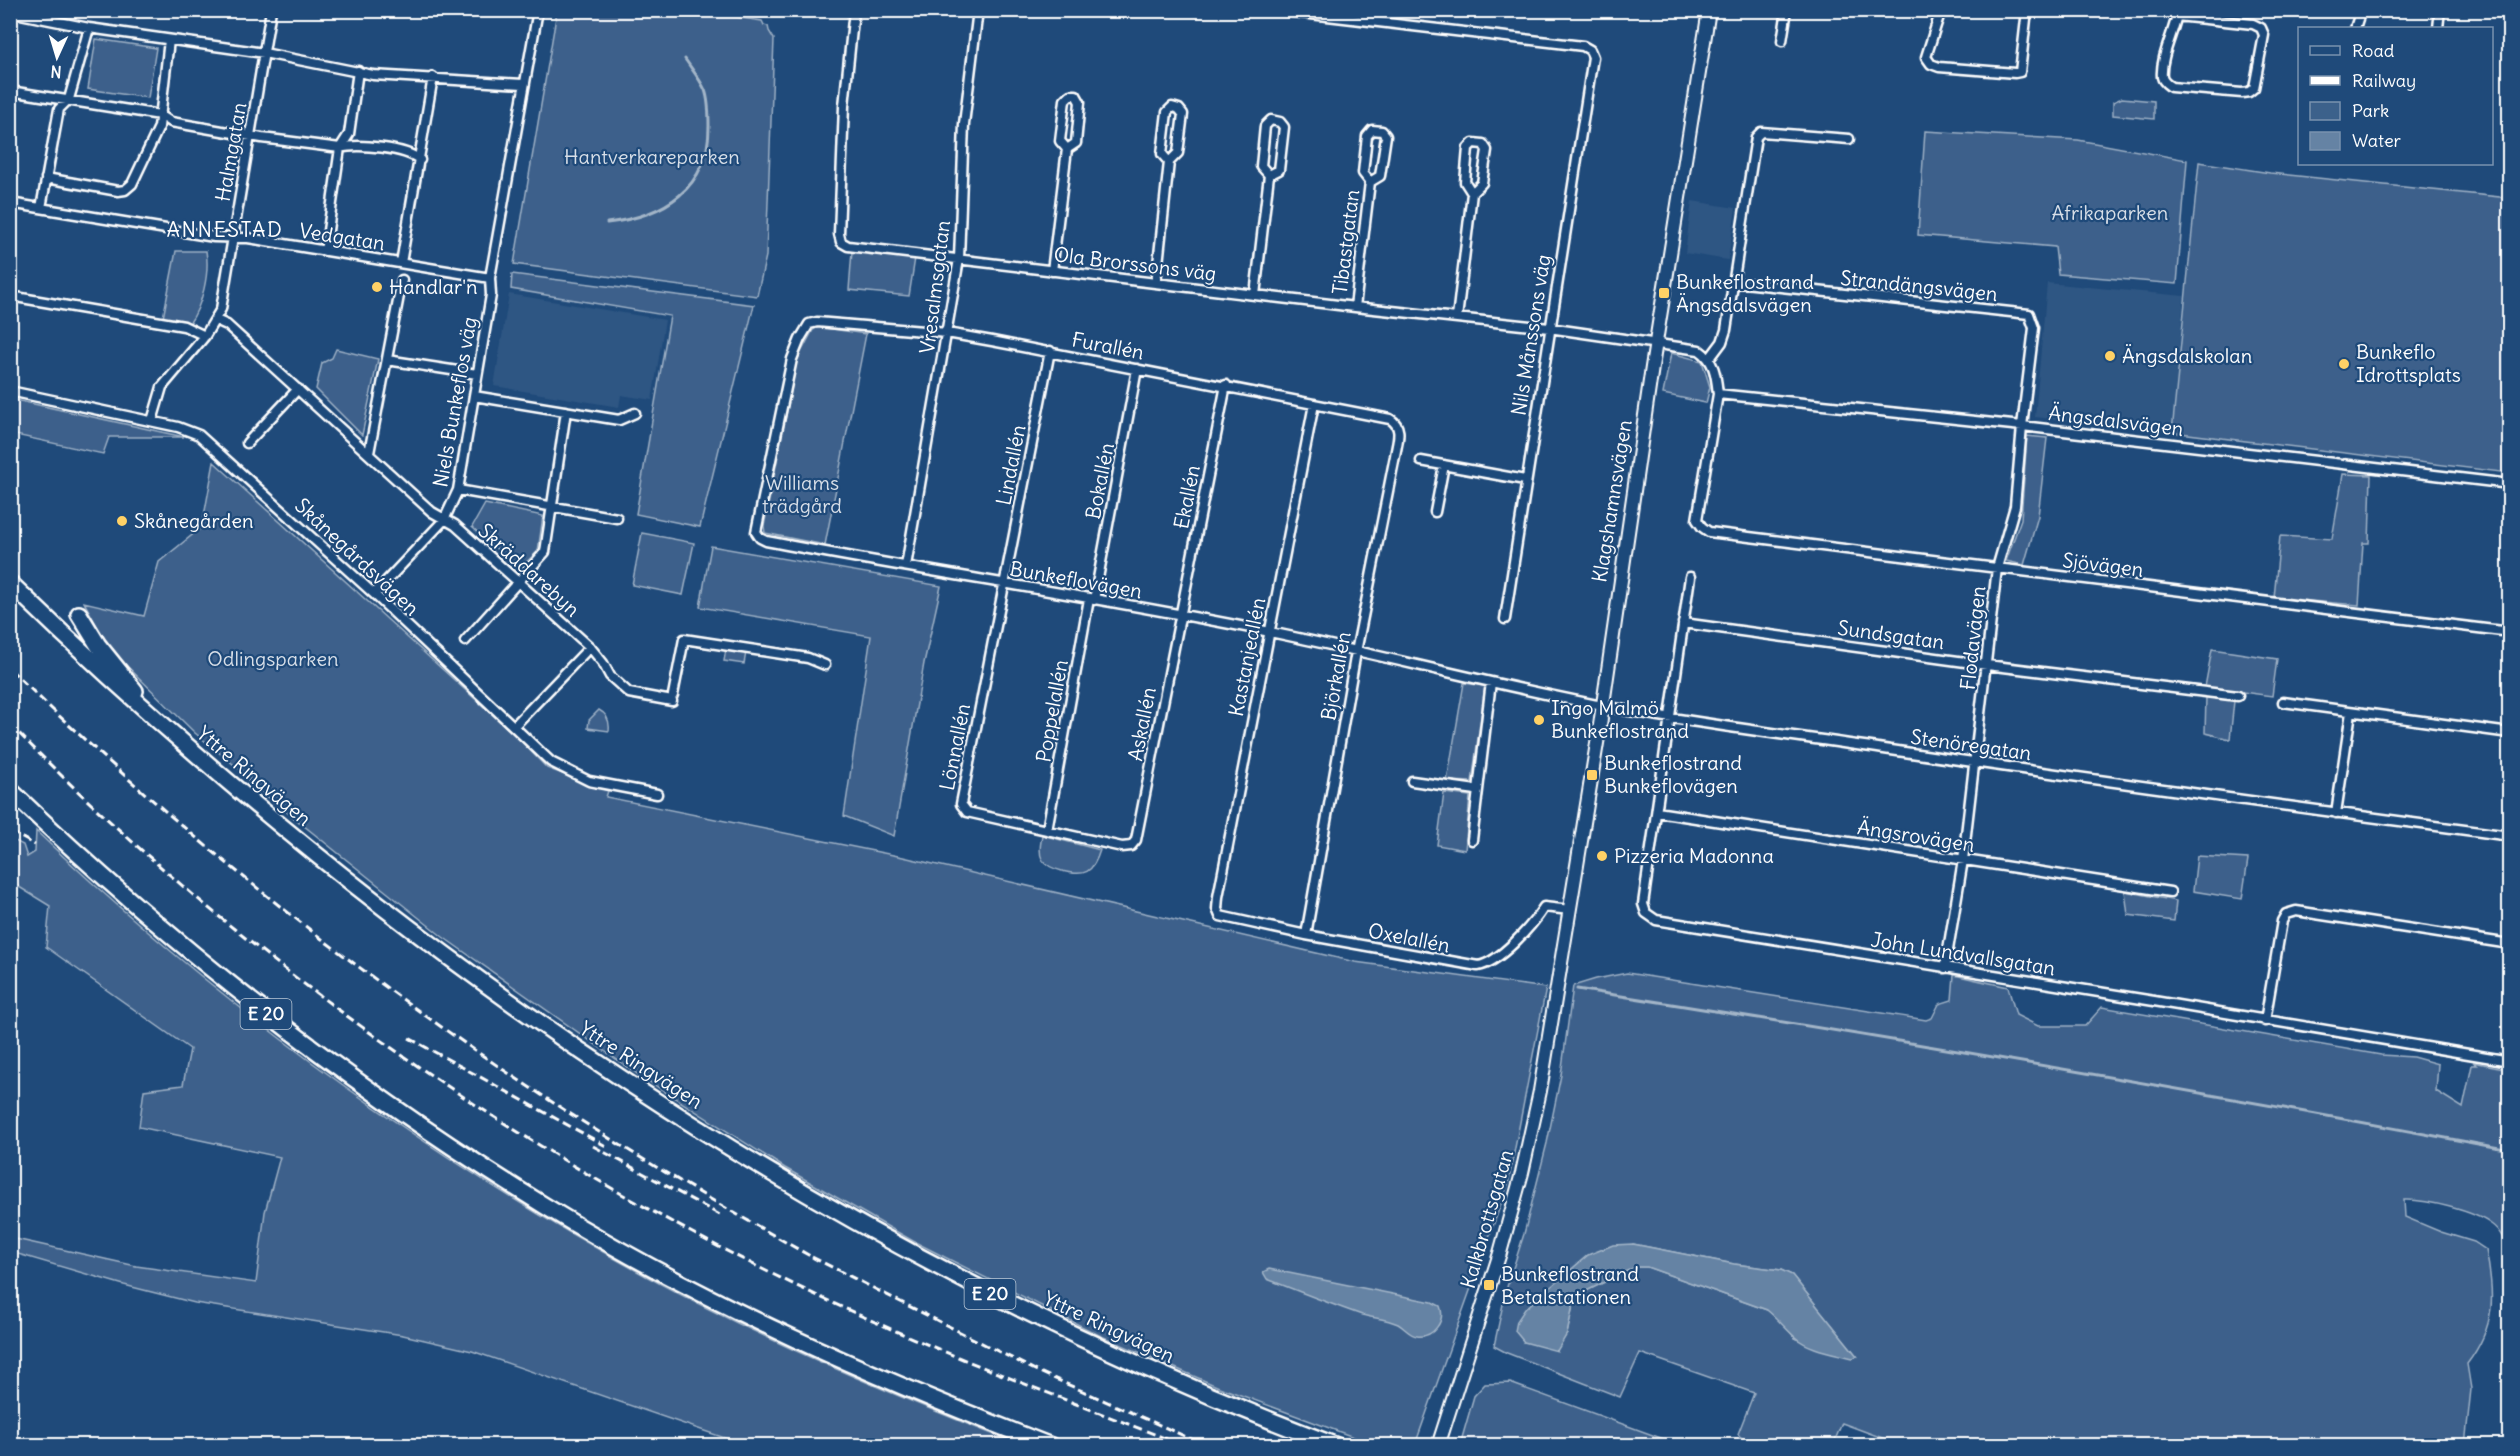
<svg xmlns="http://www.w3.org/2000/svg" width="2520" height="1456" font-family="Delius,sans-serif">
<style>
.built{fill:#2e5683}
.green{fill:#3c618b;stroke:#9eb0c5;stroke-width:1.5;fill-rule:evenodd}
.water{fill:#6583a4;stroke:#a3b5c8;stroke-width:1.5}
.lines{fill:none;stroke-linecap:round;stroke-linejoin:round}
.stream{stroke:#a3b5c8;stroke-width:3}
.street-casing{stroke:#fff;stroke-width:13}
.secondary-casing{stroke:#fff;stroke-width:16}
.highway-casing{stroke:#fff;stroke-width:20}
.street{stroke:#1f4a7a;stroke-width:8}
.secondary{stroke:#1f4a7a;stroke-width:12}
.highway{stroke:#1f4a7a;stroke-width:15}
.rail{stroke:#fff;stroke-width:3;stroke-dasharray:9 4.5;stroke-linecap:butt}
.poi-dot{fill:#ffd166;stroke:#1f4a7a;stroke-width:2}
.labels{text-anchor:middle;stroke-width:4.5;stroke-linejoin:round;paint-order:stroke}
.shield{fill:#1f4a7a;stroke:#bcc9d7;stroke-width:1.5}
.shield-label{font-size:18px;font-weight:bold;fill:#fff}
.street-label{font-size:20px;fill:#fff;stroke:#1f4a7a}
.park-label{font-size:20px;fill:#d8dfe8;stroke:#1f4a7a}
.poi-label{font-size:20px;fill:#fff;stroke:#1f4a7a;text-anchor:start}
.neighbourhood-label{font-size:21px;letter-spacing:1.5px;fill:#fff;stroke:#1f4a7a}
</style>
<rect width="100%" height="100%" fill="#1f4a7a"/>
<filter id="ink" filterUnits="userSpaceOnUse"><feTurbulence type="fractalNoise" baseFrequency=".0167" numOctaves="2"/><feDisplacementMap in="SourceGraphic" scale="12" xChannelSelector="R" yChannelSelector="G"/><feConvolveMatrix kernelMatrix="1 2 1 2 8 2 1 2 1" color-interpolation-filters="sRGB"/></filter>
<g filter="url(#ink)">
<!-- built -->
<path class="built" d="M1692,201L1736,208L1728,260L1685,253Z
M2047,283L2184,296L2172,432L2035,417Z
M509,294L665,320L652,400L621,395L619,407L494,386Z"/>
<!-- green -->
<path class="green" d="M557,11H696L762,21L764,25L768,26L769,31L774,39L766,256L757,296L514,264Z
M96,39L156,48L148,98L88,89Z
M2122,98L2154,101V119L2113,115V102Z
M1925,131L2078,140L2187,160L2177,284L2058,274L2055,247L1918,235Z
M2199,162L2270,173L2509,198V473L2172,432Z
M176,251H206C210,274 202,306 189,324L163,318Z
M852,251L915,258L909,296L849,290Z
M512,274L754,305L700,527L636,514L670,316L511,289Z
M818,327L866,334L825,545L765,533L764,526L797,360L813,330Z
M336,349L378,359L362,435L316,389L322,363L332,358Z
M1671,353L1702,361L1710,387L1706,403L1663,394Z
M11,399L184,437H109L103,454L11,434Z
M2027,436L2047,438L2038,516L2024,565L2006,561L2021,519Z
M214,462L517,737L547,768L608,791L606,797L903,857L1355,962L1546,988L1508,1184L1415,1445H1375L1219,1387L1099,1335L913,1241L785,1168L640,1076L443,937L248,781L250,778L195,733L128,667L102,635L84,602L144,616L159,562L202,527Z
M2343,474L2371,475L2369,543H2363L2359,605L2274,598L2280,536L2332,539Z
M485,504L543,516L538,551L519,569L472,527Z
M642,533L694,543L683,595L632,585Z
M711,546L941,586L924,663L894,836L844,816L871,636L700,607Z
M726,649L746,652L744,664L724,661Z
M2212,649L2277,659L2272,696L2205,687Z
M1464,683L1485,686L1472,782L1447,781Z
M2206,697L2234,701L2230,739L2205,733Z
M599,710C607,714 610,722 609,731L588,728L589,720Z
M1444,793L1470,796L1465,850L1437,845Z
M36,831C220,1005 425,1155 646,1276C767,1342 893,1395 1020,1445H745L472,1351L403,1335L195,1303L124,1285L11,1252V1238L136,1266L256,1283L265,1212L280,1157L139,1127L144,1090L183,1085L190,1049L46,947L50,906L11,882V839L23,845L27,857L35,852Z
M1042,835L1100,850C1093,873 1085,877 1062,871C1054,869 1046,866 1042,859C1038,852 1041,842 1042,835Z
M2197,856L2248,859L2242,899L2193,891Z
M2125,891L2176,901L2174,921L2128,915Z
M1627,973L1926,1020L1932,1018L1939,1004L1952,1000L1954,975L2008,987L2016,1015L2038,1026H2085L2102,1007L2381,1055L2413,1057L2438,1064L2436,1091L2463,1108L2472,1065H2477L2473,1062L2509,1069V1252C2505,1242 2501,1231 2491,1224C2474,1211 2425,1199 2404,1200L2405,1217L2441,1232L2474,1242L2486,1250C2495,1295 2496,1326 2467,1364L2471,1389L2465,1445L1904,1446L1842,1423L1833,1445C1812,1445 1749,1453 1738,1434L1754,1393L1640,1353L1620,1397L1507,1353L1494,1346L1506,1290L1524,1234L1547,1143L1561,1075L1573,986L1596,979ZM1633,1244L1734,1264L1781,1270L1792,1275L1857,1356L1796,1339L1780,1320L1767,1310L1647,1267H1635L1578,1295L1574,1300L1567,1334L1524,1342Z
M1510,1383L1680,1445H1460L1474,1396L1485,1384Z"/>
<!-- water -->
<path class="water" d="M1633,1244L1734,1264L1781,1270L1792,1275L1857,1356L1853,1358C1835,1353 1809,1350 1795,1337C1785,1328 1778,1319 1767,1310L1647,1267H1635L1578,1295L1574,1300L1567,1334L1557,1351L1524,1342L1515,1331L1517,1321L1525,1309L1588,1255L1613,1245Z
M1269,1269L1432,1302L1440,1306C1446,1321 1433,1338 1417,1336C1409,1335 1405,1328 1398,1324C1387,1319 1373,1318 1362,1315C1330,1304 1298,1291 1267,1279L1263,1272Z"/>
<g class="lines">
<!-- stream -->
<path class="stream" d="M607,223C664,216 709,189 709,126C709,114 709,101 705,90C700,79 691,68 685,59
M1577,989C1889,1038 2200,1091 2510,1150"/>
<!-- street casing -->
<g class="street-casing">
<path id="street" d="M854,10L844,106L839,234L841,242L848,246L1355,307L1549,328L1699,350C1715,361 1716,376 1718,394L1697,520L1702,527L1709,532L2510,632
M1276,10L1583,46L1590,50L1593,57L1505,619
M1941,10L1926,57L1931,64L1939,67L2015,73L2020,72L2027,10
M10,12L89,28L264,53L373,75L523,84
M2177,16L2253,24L2261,28L2264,35L2254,88L2249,92L2242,93L2171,87C2167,84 2163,82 2162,77C2160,57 2175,30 2178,10
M2355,28L2361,10
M2438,28L2440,10
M1782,41L1787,10
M10,91L160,115L171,122L262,138L340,148C358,143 406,148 420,160
M46,178L118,191L125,190L132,184L159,127L169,40
M10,203L214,237L248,238L490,278
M41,208L59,109L69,99L89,28
M325,251L340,148L349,134L358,71
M401,263L433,77
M1052,271L1067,149L1076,143L1080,102L1076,95H1070L1065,100L1060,141L1067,149
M1735,282L2029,314L2034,328L2022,426L2015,506L1997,568L1963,860L1945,968
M1156,283L1169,162L1178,153L1183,114L1179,109L1172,107L1167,112L1162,154L1169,162
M1255,295L1269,175L1279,170L1284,127L1280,122L1271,120L1265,126L1261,166L1269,175
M10,296L184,326L205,336
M1355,307L1370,182L1380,176L1386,136L1382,131L1372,130L1367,136L1363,173L1370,182
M1457,318L1472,193L1482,183L1487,150L1483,144L1473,143L1468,148L1465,182L1472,193
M216,320L227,325L432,512L455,525L590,647L603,663L610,676L629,693L672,701
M1050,351L961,804L967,812L1122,847L1131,846L1136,840L1226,385
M1710,358L1722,342L1726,330L1756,137L1761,132L1849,139
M387,360L477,374
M10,391L178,427L199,435L374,594L551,762L589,781L657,794
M1718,394L2022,426L2510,484
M474,396L619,420L635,413
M1314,404L1218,897L1217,909L1220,916L1306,935L1478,966C1499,963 1532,926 1544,907L1570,910
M152,421L162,387L205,336L221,309L271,10
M247,443L298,389
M369,453L402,280
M1421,461L1525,480
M458,490L617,518
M1435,512L1444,465
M906,566L959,259L964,124L978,10
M1690,577L1643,904L1646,913L1656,920L2154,1001L2510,1061
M374,594L444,520L458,490L491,295L490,278L538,10
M1094,600L1137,369
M1683,623L1987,665L2238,696
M465,641L545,552L566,411
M673,695L684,639L808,658L825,665
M2283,702L2510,733
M514,726L590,647
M1412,781L1476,790
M1657,812L2170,892
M2336,813L2351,712
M1047,830L1089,599
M1472,840L1491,682
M1306,935L1356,652L1395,456C1397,442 1404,427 1390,419L992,341L947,333L817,322L809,324L800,339L792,359L756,532L760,538L766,541C932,573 1099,597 1265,631C1378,654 1490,684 1603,706C1696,724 1791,735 1884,749C2092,780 2301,808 2510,836
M2265,1021L2282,921L2286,914L2296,911L2510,944"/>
</g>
<!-- secondary casing -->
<g class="secondary-casing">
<path id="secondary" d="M1438,1446L1500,1253L1522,1173L1540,1091L1600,725L1652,367L1709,10"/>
</g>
<!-- highway casing -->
<g class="highway-casing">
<path id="highway" d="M10,583C392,954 837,1259 1337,1446
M79,614L98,645L135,691
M10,790C174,948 351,1087 545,1206C704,1304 877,1379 1051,1446"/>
</g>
<!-- street -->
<use href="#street" class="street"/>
<!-- secondary -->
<use href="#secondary" class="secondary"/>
<!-- highway -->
<use href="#highway" class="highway"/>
<!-- rail -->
<path class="rail" d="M10,669C186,840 381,994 588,1125C664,1173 741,1217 819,1261
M10,724C232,953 510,1148 797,1286C923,1347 1054,1395 1185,1446
M10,831L35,845
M409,1038L606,1146
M593,1146L720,1215
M812,1257L1035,1370L1207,1446"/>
</g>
</g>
<!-- markers -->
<g class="poi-dot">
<circle cx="377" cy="287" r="6"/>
<rect x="1658" y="287" width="12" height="12" rx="3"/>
<circle cx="2110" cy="356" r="6"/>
<circle cx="2344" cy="364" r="6"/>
<circle cx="122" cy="521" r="6"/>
<circle cx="1539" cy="720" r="6"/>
<rect x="1586" y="769" width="12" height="12" rx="3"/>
<circle cx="1602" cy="856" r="6"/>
<rect x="1483" y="1279" width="12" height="12" rx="3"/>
</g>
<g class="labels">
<!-- shield labels -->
<g class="shield">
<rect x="240.5" y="999" width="51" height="30" rx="4.5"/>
<rect x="964.5" y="1279" width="51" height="30" rx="4.5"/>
</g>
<g class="shield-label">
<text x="266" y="1020">E 20</text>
<text x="990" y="1300">E 20</text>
</g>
<!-- street labels -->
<g class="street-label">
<text transform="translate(231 152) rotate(-80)" y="7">Halmgatan</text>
<text transform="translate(342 237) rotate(9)" y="7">Vedgatan</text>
<text transform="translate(1346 242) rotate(-83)" y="7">Tibastgatan</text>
<text transform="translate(1135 264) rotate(7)" y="7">Ola Brorssons väg</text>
<text transform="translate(1919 286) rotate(6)" y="7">Strandängsvägen</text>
<text transform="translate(935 287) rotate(-83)" y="7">Vresalmsgatan</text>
<text transform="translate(1531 335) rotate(-81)" y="7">Nils Månssons väg</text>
<text transform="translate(1108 346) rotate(11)" y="7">Furallén</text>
<text transform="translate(455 402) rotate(-80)" y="7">Niels Bunkeflos väg</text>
<text transform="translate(2116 421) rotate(7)" y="7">Ängsdalsvägen</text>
<text transform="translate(1011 465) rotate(-79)" y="7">Lindallén</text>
<text transform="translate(1100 481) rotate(-79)" y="7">Bokallén</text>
<text transform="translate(1187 497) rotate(-79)" y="7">Ekallén</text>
<text transform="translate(1612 501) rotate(-81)" y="7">Klagshamnsvägen</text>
<text transform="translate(357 557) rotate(43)" y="7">Skånegårdsvägen</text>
<text transform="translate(2103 565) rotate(7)" y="7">Sjövägen</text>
<text transform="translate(529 570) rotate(42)" y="7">Skräddarebyn</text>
<text transform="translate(1076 580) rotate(10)" y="7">Bunkeflovägen</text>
<text transform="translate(1891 635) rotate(8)" y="7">Sundsgatan</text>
<text transform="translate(1973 638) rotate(-84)" y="7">Flodavägen</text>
<text transform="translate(1247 657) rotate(-79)" y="7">Kastanjeallén</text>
<text transform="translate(1336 676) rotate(-80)" y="7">Björkallén</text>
<text transform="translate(1052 711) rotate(-80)" y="7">Poppelallén</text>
<text transform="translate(1142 724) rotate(-79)" y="7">Askallén</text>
<text transform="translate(1971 745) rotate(8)" y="7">Stenöregatan</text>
<text transform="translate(955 747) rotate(-79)" y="7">Lönnallén</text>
<text transform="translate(254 776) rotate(40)" y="7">Yttre Ringvägen</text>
<text transform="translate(1916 836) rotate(9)" y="7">Ängsrovägen</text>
<text transform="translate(1409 938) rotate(11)" y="7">Oxelallén</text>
<text transform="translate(1963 954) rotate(9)" y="7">John Lundvallsgatan</text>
<text transform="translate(641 1065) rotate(33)" y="7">Yttre Ringvägen</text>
<text transform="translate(1487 1219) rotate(-74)" y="7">Kalkbrottsgatan</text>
<text transform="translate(1109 1327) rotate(25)" y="7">Yttre Ringvägen</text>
</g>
<!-- park labels -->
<g class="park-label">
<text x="652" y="164">Hantverkareparken</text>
<text x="2110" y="220">Afrikaparken</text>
<text x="802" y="490">Williams<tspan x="802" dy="23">trädgård</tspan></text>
<text x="273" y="666">Odlingsparken</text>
</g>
<!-- poi labels -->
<g class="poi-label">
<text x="1676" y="289">Bunkeflostrand<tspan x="1676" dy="23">Ängsdalsvägen</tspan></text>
<text x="389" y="294">Handlar'n</text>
<text x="2356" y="359">Bunkeflo<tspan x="2356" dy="23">Idrottsplats</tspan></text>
<text x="2122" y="363">Ängsdalskolan</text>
<text x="134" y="528">Skånegården</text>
<text x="1551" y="715">Ingo Malmö<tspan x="1551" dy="23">Bunkeflostrand</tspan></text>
<text x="1604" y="770">Bunkeflostrand<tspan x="1604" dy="23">Bunkeflovägen</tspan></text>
<text x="1614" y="863">Pizzeria Madonna</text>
<text x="1501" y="1281">Bunkeflostrand<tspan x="1501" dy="23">Betalstationen</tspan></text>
</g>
<!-- neighbourhood labels -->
<g class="neighbourhood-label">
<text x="225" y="237">ANNESTAD</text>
</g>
</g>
<!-- margin -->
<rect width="2520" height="1456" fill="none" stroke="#1f4a7a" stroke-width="36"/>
<rect x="18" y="18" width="2484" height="1420" fill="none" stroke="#fff" stroke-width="2" filter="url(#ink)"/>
<!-- legend -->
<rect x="2298" y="27" width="195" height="138" fill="#1f4a7a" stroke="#7992af" stroke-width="1.5"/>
<rect x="2310" y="46" width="30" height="9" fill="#1f4a7a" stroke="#7992af" stroke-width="1.5"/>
<text x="2352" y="57" font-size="18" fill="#ffffff">Road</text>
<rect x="2310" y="76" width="30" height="9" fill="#ffffff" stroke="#7992af" stroke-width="1.5"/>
<text x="2352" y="87" font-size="18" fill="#ffffff">Railway</text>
<rect x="2310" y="102" width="30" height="18" fill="#3c618b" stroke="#7992af" stroke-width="1.5"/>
<text x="2352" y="117" font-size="18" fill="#ffffff">Park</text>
<rect x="2310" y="132" width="30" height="18" fill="#6583a4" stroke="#7992af" stroke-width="1.5"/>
<text x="2352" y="147" font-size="18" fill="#ffffff">Water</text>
<!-- north arrow -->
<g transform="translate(57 57) rotate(184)" stroke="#1f4a7a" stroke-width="4.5" paint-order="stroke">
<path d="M0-4.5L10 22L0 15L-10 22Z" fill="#ffffff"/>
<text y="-9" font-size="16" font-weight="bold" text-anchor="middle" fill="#ffffff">N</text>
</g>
</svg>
